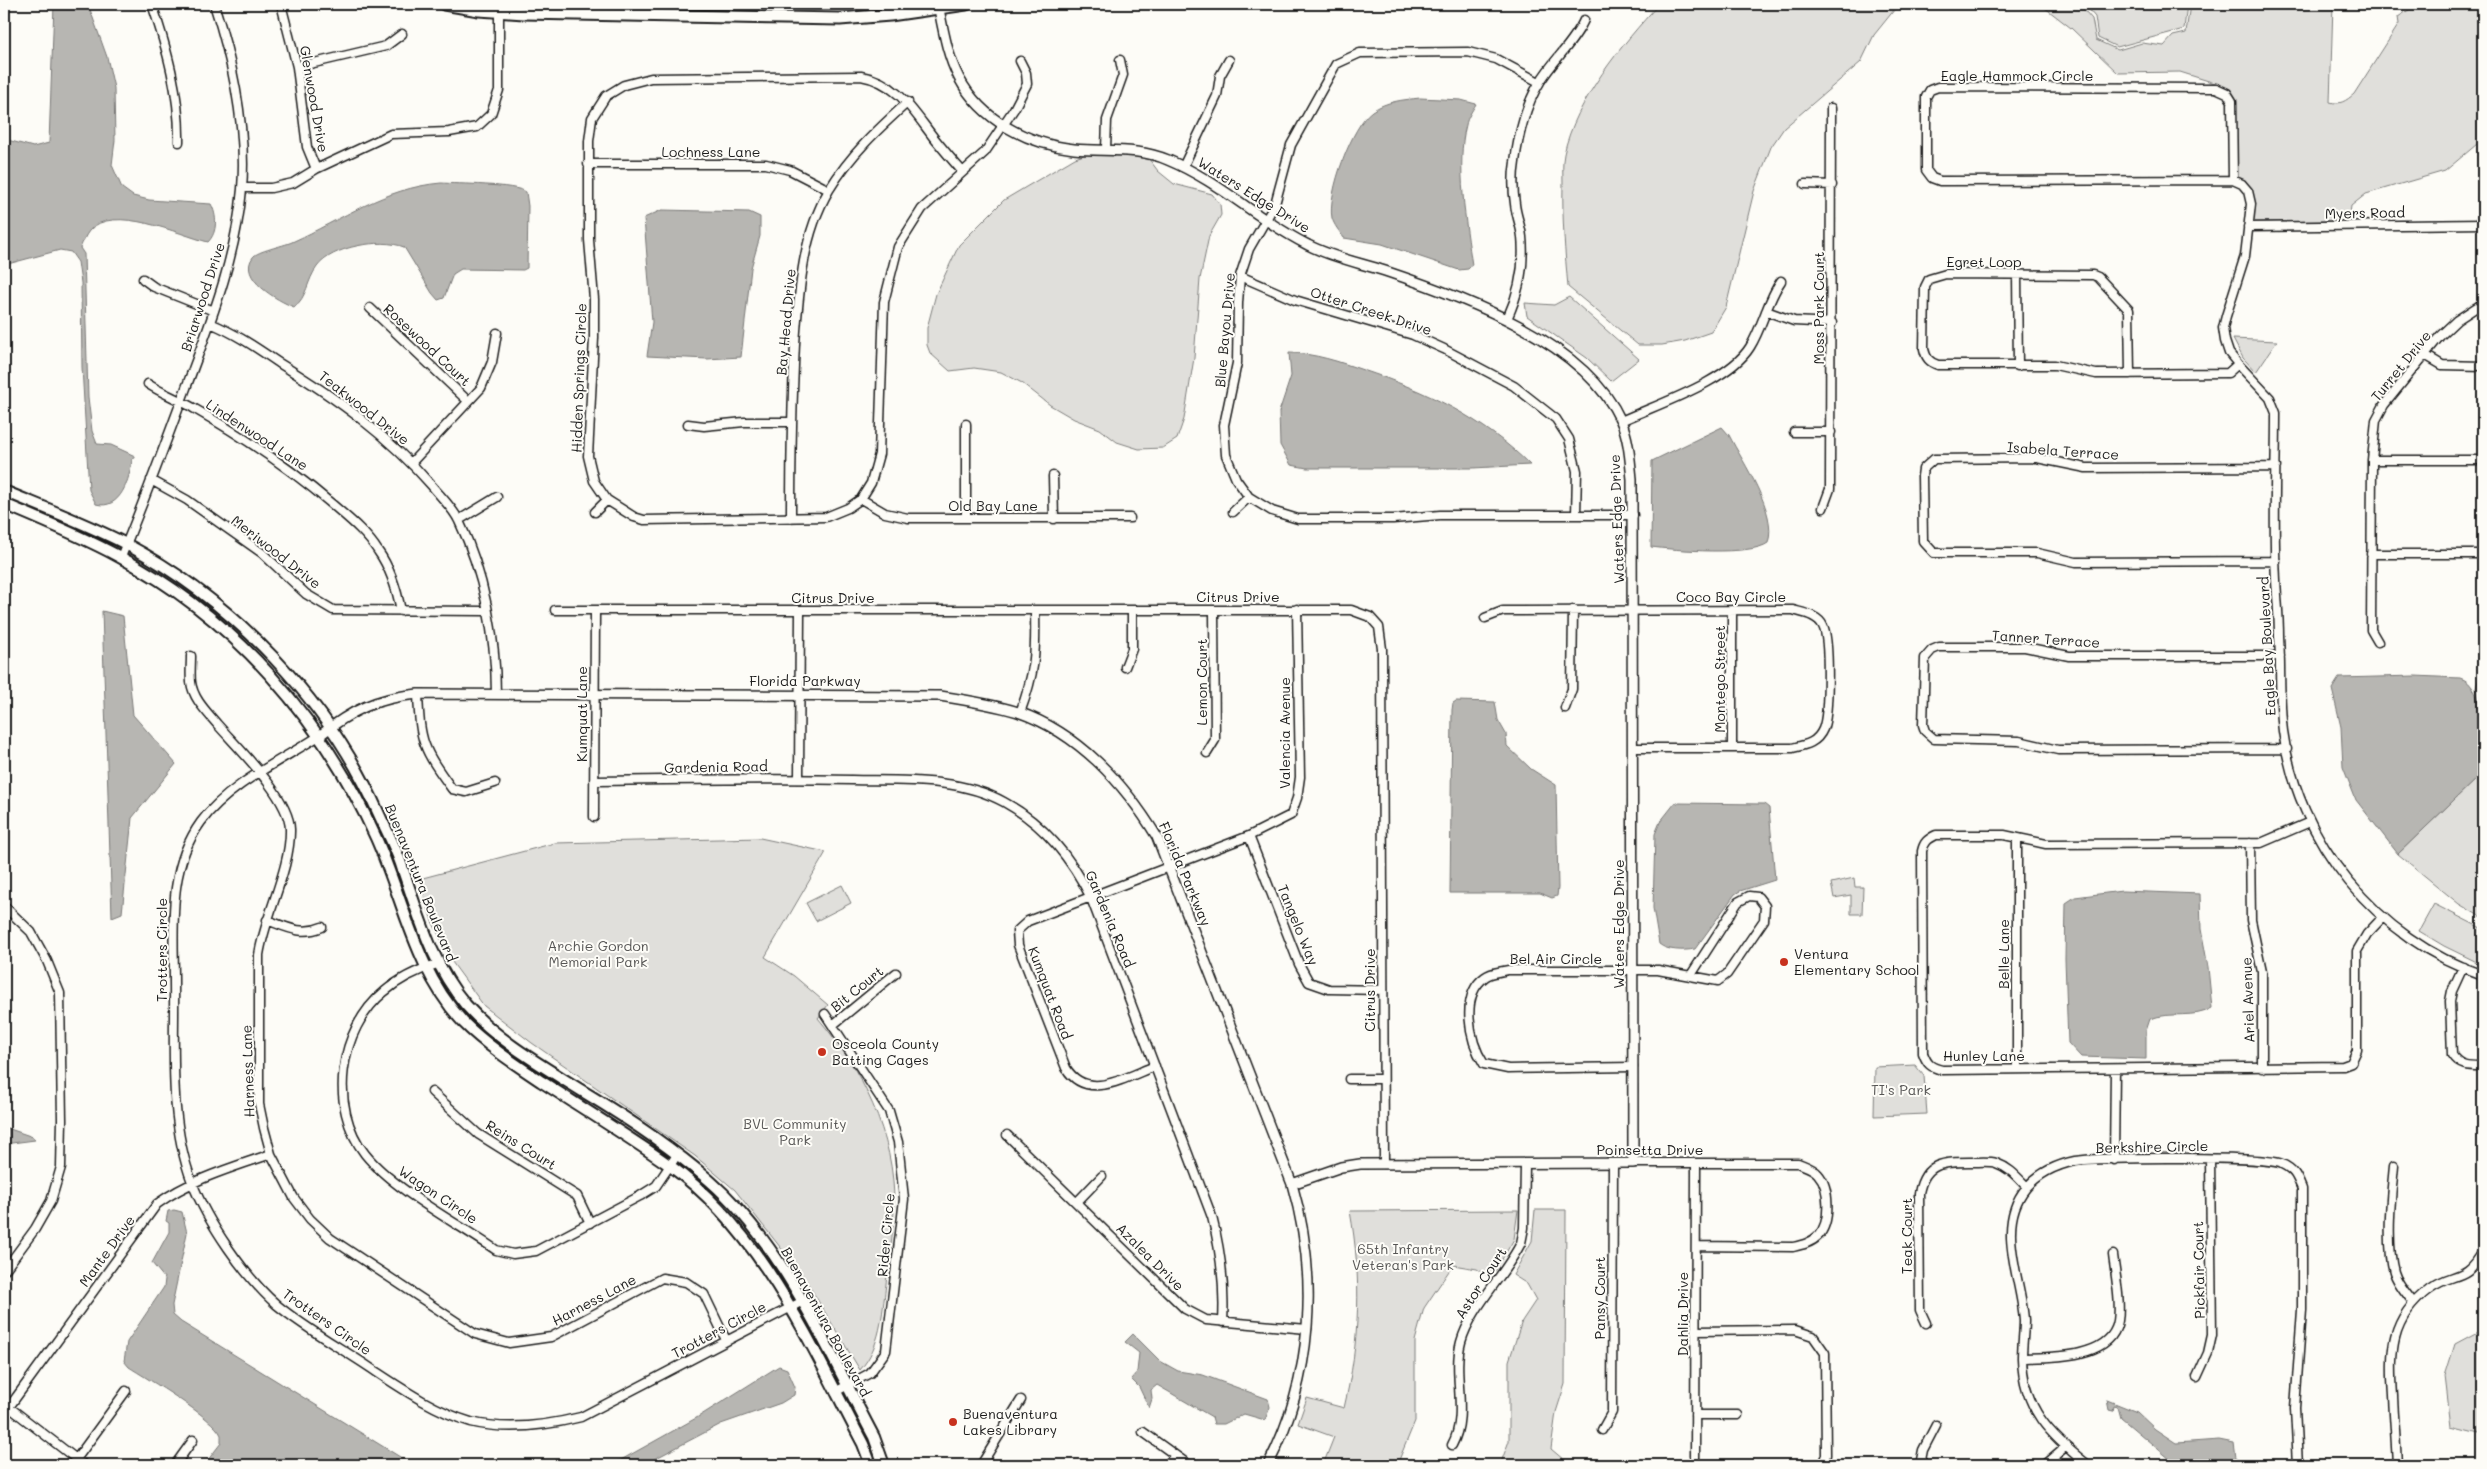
<svg xmlns="http://www.w3.org/2000/svg" width="2487" height="1469" font-family="Mali,sans-serif">
<style>
.green{fill:#e0dfdb;stroke:#7e7e7c}
.water{fill:#b7b6b2;stroke:#797876}
.lines{fill:none;stroke-linecap:round;stroke-linejoin:round}
.minor-casing{stroke:#1c1c1c;stroke-width:11}
.tertiary-casing{stroke:#1c1c1c;stroke-width:12}
.secondary-casing{stroke:#1c1c1c;stroke-width:14}
.primary-casing{stroke:#1c1c1c;stroke-width:15}
.minor{stroke:#fdfcf7;stroke-width:8}
.tertiary{stroke:#fdfcf7;stroke-width:9}
.secondary{stroke:#fdfcf7;stroke-width:10}
.primary{stroke:#fdfcf7;stroke-width:11}
.poi-dot{fill:#c8321e;stroke:#fdfcf7;stroke-width:2}
.labels{text-anchor:middle;stroke-width:4;stroke-linejoin:round;paint-order:stroke}
.street-label{font-size:14px;fill:#1c1c1c;stroke:#fdfcf7}
.park-label{font-size:14px;fill:#575655;stroke:#fdfcf7}
.poi-label{font-size:14px;fill:#1c1c1c;stroke:#fdfcf7;text-anchor:start}
</style>
<rect width="100%" height="100%" fill="#fdfcf7"/>
<filter id="ink" filterUnits="userSpaceOnUse"><feTurbulence type="fractalNoise" baseFrequency=".02" numOctaves="2"/><feDisplacementMap in="SourceGraphic" scale="10" xChannelSelector="R" yChannelSelector="G"/><feConvolveMatrix kernelMatrix="1 2 1 2 8 2 1 2 1" color-interpolation-filters="sRGB"/></filter>
<g filter="url(#ink)">
<!-- green -->
<path class="green" d="M1659,4H1899L1874,35L1861,62L1784,128L1771,147L1754,191L1726,307L1711,332L1685,341L1662,345H1638L1568,287C1565,253 1562,219 1563,184C1563,174 1562,163 1564,154C1575,101 1623,43 1659,4Z
M2040,4H2079L2092,19L2096,40L2118,50L2142,43L2164,46L2173,36L2186,33L2190,4H2333L2330,102C2340,105 2346,101 2354,94L2399,24L2398,17L2418,4H2483V139L2445,171L2366,194L2351,206L2349,221L2252,222C2252,204 2256,185 2237,177L2236,101L2230,90L2218,84L2180,72L2118,73L2071,28Z
M2084,4H2187L2184,29L2117,47L2098,38L2095,17Z
M1087,154L1133,156L1149,159L1158,171L1174,184L1212,194L1220,204L1221,215L1209,236L1200,279L1194,358L1184,419L1177,439L1163,448L1139,449L1117,442L1100,429L1074,419L1050,405L1022,383L1001,372L974,368L950,371L930,353L927,345V328L936,294L959,245L1004,200L1075,158Z
M1569,297L1639,359L1611,381L1587,358L1527,316L1525,303L1554,305Z
M2233,339L2277,341L2256,372L2243,358Z
M2483,663V719L2476,688Z
M2483,772V918L2459,904L2398,854Z
M760,838L826,852L765,957L794,976L828,1005L818,1018C862,1070 895,1135 894,1205C894,1231 889,1258 886,1284C882,1315 881,1346 860,1370L803,1276L735,1190L695,1156L532,1043L484,1006L452,962L432,921L419,879L555,843Z
M1854,878L1855,887H1863L1862,914H1851V895L1834,898L1831,883Z
M842,885L851,903L816,921L806,903Z
M2434,904L2483,929V965L2444,946L2419,931Z
M1915,1065L1924,1076L1927,1114L1874,1116L1875,1067Z
M1518,1210L1514,1239L1491,1278L1477,1269L1453,1265L1424,1308L1415,1341V1421L1399,1460L1404,1465H1323L1334,1437L1298,1424L1307,1398L1344,1408C1360,1341 1362,1278 1350,1211Z
M1535,1210H1566L1565,1384L1556,1412L1551,1449L1570,1465H1500L1509,1441V1361L1522,1321L1536,1300L1527,1284L1513,1275L1532,1241Z
M2483,1329V1435L2451,1427L2445,1376L2455,1344Z"/>
<!-- water -->
<path class="water" d="M54,4H88L107,57L114,88L115,140L112,165L122,188L133,196L149,200L211,204C217,215 218,232 208,242C180,235 112,203 89,231C85,236 83,242 80,248L84,254L88,397L92,431L97,444L111,445L135,456V458L132,459C130,478 121,511 96,504L89,490L82,367L81,283L78,262L71,252L60,250L4,265V139L33,147L49,143Z
M1420,98L1461,100L1476,104C1472,111 1467,118 1466,125C1456,162 1466,226 1472,265L1468,269L1459,270L1382,244L1344,238C1339,231 1334,225 1332,218C1327,194 1352,125 1372,111C1387,101 1402,100 1420,98Z
M441,183C457,184 515,184 526,192L528,206L527,268L523,270L461,269L453,274L444,298L438,300L432,293L404,247C381,238 332,246 317,267C307,280 307,298 294,307C278,301 237,278 253,257C257,251 283,246 292,242C343,219 384,188 441,183Z
M662,210L749,212L760,217V236L751,268L741,357L707,359L647,356L652,322L644,218Z
M1289,353C1314,353 1340,362 1363,370C1426,391 1483,418 1530,465L1473,468H1307L1291,465L1280,445L1279,412L1291,376Z
M1722,427L1729,435C1743,463 1778,512 1768,543C1751,556 1674,550 1651,547L1652,461Z
M102,611L123,616L133,715L176,764L132,818L122,913L112,917Z
M2415,676L2460,678C2487,685 2483,747 2483,772L2398,854L2356,800L2343,767L2341,727L2332,689L2339,678Z
M1456,701L1495,702L1498,720L1506,734L1507,746L1531,769L1556,785L1558,888L1557,896L1552,898L1540,893H1450L1452,710L1453,703Z
M1675,803L1764,804L1769,808L1775,880L1740,891L1735,894L1695,949C1684,951 1667,951 1659,944L1653,908L1655,834L1660,822Z
M2122,891L2200,894L2201,929L2208,967L2212,1008C2195,1019 2171,1011 2150,1019L2146,1031V1059L2081,1057L2068,1043L2065,959L2066,903L2075,897Z
M4,1127L33,1137L35,1140L4,1144Z
M174,1210L182,1212L187,1233L172,1305L173,1315L181,1322L413,1465H204L221,1443C221,1441 221,1436 221,1435C214,1418 146,1378 129,1367L124,1361L127,1342L164,1287L165,1279L152,1263L169,1232V1223L166,1221L168,1211Z
M1133,1334L1160,1361L1178,1371L1203,1375L1268,1399L1270,1407L1265,1420L1244,1414L1224,1424H1214L1212,1417L1157,1385L1151,1390L1152,1399L1149,1408L1139,1387L1131,1379L1137,1372L1139,1353L1125,1342Z
M779,1366L787,1369L795,1387L794,1395L781,1403L721,1424L643,1465H612L698,1417Z
M2107,1400L2137,1412L2155,1429L2176,1443L2219,1440L2234,1443L2237,1465H2177L2121,1418L2118,1407L2114,1406L2113,1411L2109,1410Z"/>
<g class="lines">
<!-- minor casing -->
<g class="minor-casing">
<path id="minor" d="M152,4C167,49 180,95 179,142
M281,4L297,67L307,147L316,169
M297,67L386,46L402,34
M1539,82L1496,59L1468,52L1360,53L1336,64L1291,145L1275,204L1249,249L1240,276L1238,303L1237,363L1224,425L1226,455L1236,479L1249,497L1272,511L1298,519H1393L1440,515H1633
M1106,149L1107,120L1123,75L1120,60
M588,164H766L790,170L829,190
M1183,167L1217,96L1220,76L1229,60
M962,171C952,160 943,149 934,138C913,111 897,82 861,76L651,78L624,85L606,96L592,118L589,141V240L594,299V338L588,456L594,481L607,500L634,517L644,520L826,517L848,508L861,499L871,483L879,454L884,302L898,247L922,209L985,152L1014,109L1027,84L1026,73L1020,61
M2233,180L2232,101L2227,93L2216,88L1938,87L1930,90L1926,97V170L1932,178L1940,181L2233,180L2242,184L2248,191L2251,204L2245,256L2226,316L2223,328L2225,341L2229,353L2238,364L2270,398L2276,413C2276,468 2273,524 2276,580C2277,598 2279,617 2279,636C2281,668 2279,699 2283,731C2297,841 2377,940 2483,975
M1805,184L1832,185
M242,188H271L293,183L316,169L391,134L449,132L477,127L491,114L499,90V4
M2248,227L2483,224
M2017,275L2018,366
M1240,276L1295,300L1413,335L1444,349L1514,386L1556,419L1569,439L1577,471L1576,515
M143,279L154,287L214,311
M370,308L468,401
M1766,311L1794,321L1832,323
M1507,319C1519,293 1525,267 1522,237C1521,226 1516,215 1515,204C1513,191 1513,174 1515,162C1518,136 1526,104 1540,82C1553,60 1574,43 1584,20
M210,323C235,333 257,348 279,363C336,398 388,435 432,486C441,497 453,508 459,521C484,572 496,638 496,694
M2425,355L2442,365L2483,366
M2130,374L2129,310L2098,277L2093,275L1946,274L1929,279L1925,287L1924,349C1926,358 1929,362 1938,365H2055L2096,374L2228,373L2238,364
M148,384C163,394 179,399 195,409C244,437 290,468 333,505C348,518 367,533 378,551C391,569 397,590 401,611
M1621,421C1658,404 1729,381 1750,347C1763,326 1767,301 1781,281
M688,424L704,426L744,422H792
M966,424V518
M1794,432H1831
M2372,460H2483
M412,462L481,388L492,362L497,333
M1053,476L1054,519
M151,480L187,500L262,553L306,594L333,610L486,611
M861,499L885,513L908,518H1130
M1823,508L1830,489L1831,108
M595,512L607,500
M1233,512L1249,497
M791,518C791,460 792,402 795,344C799,291 802,236 829,190C850,155 878,129 908,102
M459,520L497,497
M2371,554H2483
M121,557C144,501 165,445 186,388C210,323 236,259 242,189C247,126 233,63 214,4
M2276,561L2076,562L2037,553H1934L1923,541L1922,476L1923,469L1934,459L2037,458L2086,468L2276,467
M555,610H1351L1370,617L1379,627L1382,649L1384,1164
M1732,610V748
M1485,618L1503,611L1793,610C1803,613 1818,615 1823,626C1830,639 1829,715 1823,729C1817,743 1806,745 1792,748H1633
M2378,642L2371,630L2372,460L2376,420L2384,405L2440,336L2457,320L2483,303
M191,656C191,664 190,674 191,682C193,699 207,712 217,724C238,748 289,797 290,829C291,868 265,915 259,955V1104L264,1128L271,1154L294,1198L310,1219L330,1238L475,1334L509,1343L551,1337L662,1278L686,1282L704,1294L726,1340
M2280,656H2069L2025,647H1939L1932,650L1925,658L1923,725L1925,731L1934,739L2019,741L2058,750L2287,749
M1125,667L1132,649V610
M418,694C420,743 423,749 452,789L466,792L495,783
M1565,708L1572,689L1573,610
M1020,713C1035,672 1036,655 1035,611
M319,736C282,760 228,785 201,822C167,869 174,926 174,982C175,1048 168,1119 192,1182C207,1222 245,1277 277,1305C305,1328 339,1347 369,1367C401,1388 434,1411 471,1422C507,1431 545,1426 581,1417L801,1302
M1207,753L1215,740L1214,610
M799,779L800,611
M595,781C680,780 766,778 852,780C901,781 959,777 1004,802C1044,824 1071,857 1091,898L1212,1217C1221,1252 1225,1285 1223,1322
M594,817L595,611
M2310,822L2261,843L2046,844L2004,835H1936C1928,839 1924,842 1922,851L1923,1053C1927,1064 1930,1067 1942,1070L2343,1066L2351,1063L2357,1050V951L2367,934L2383,917
M1249,836L1299,964L1309,982L1329,989L1383,990
M2017,838V1069
M2250,843L2251,920L2262,972V1068
M4,906L31,932L47,961L60,993L62,1120L61,1167L51,1201L35,1229L4,1271
M267,920C286,927 302,936 322,927
M437,964C418,970 399,979 384,992C339,1029 328,1107 365,1154C394,1190 457,1223 496,1250L513,1254L536,1251L640,1196L656,1186L677,1155
M2463,967L2452,991L2450,1001L2452,1055C2460,1067 2470,1066 2483,1066
M825,1014L889,1111L898,1142L904,1199L886,1351L870,1373L835,1392
M834,1024L896,973
M1155,1066C1126,1077 1087,1102 1066,1068L1018,945L1017,931L1028,921L1249,836L1291,815L1297,798L1300,777L1297,609
M1633,1067L1508,1069L1484,1064C1469,1041 1460,995 1485,977C1491,972 1501,972 1508,970H1658L1718,981L1727,974L1764,920L1765,906L1758,897L1749,896L1738,902L1691,975
M1349,1079H1383
M432,1092L478,1134L577,1196L590,1223
M1007,1135L1185,1309L1206,1320L1307,1329
M2114,1160L2115,1069
M1633,1163H1798C1805,1166 1813,1168 1818,1174C1830,1187 1831,1223 1818,1236C1811,1243 1802,1245 1793,1247L1696,1246
M2394,1166C2391,1195 2386,1244 2394,1272C2397,1283 2406,1293 2413,1302
M1077,1202L1102,1176
M1926,1323L1920,1310L1919,1193C1925,1161 1945,1162 1973,1162C1980,1162 1990,1161 1996,1163C2010,1168 2017,1177 2027,1187
M1695,1331L1795,1330L1813,1336L1825,1353L1826,1455L1822,1465
M2022,1358C2049,1357 2104,1359 2116,1328C2123,1312 2115,1273 2113,1255
M2197,1377L2208,1353L2212,1335L2210,1159
M9,1407L84,1465
M4,1414L157,1204C191,1179 231,1168 271,1154
M1695,1415H1738
M1602,1430L1612,1412L1613,1163
M1143,1432L1189,1465
M1452,1445C1469,1414 1452,1375 1461,1342C1470,1309 1505,1275 1521,1243L1524,1228L1525,1164
M72,1465L126,1391
M175,1465L193,1440
M981,1465L1021,1400
M1167,1465L1175,1456
M1695,1465L1696,1163
M1920,1465L1923,1450L1936,1425
M2044,1465L2065,1447
M2088,1465C2050,1435 2023,1409 2022,1358C2022,1345 2024,1332 2024,1320C2021,1277 1995,1226 2026,1188C2039,1173 2056,1165 2075,1161C2097,1157 2268,1156 2282,1164C2295,1170 2297,1177 2302,1189V1310L2295,1408L2298,1465
M2397,1465C2396,1442 2394,1419 2393,1396C2390,1351 2390,1319 2429,1289C2453,1271 2466,1283 2483,1251"/>
</g>
<!-- tertiary casing -->
<g class="tertiary-casing">
<path id="tertiary" d="M938,4C943,29 947,55 959,78C982,121 1028,144 1074,149C1106,152 1138,147 1168,160C1219,181 1259,221 1308,245C1331,257 1360,263 1385,271C1463,297 1585,341 1621,421C1629,439 1630,460 1632,479L1633,1163L1360,1164L1341,1167L1292,1184
M319,736C352,710 376,698 418,694L940,696C966,700 992,704 1018,712C1079,733 1125,784 1157,837L1292,1184C1319,1277 1313,1378 1268,1465"/>
</g>
<!-- secondary casing -->
<g class="secondary-casing">
<path id="secondary" d="M4,491C45,508 87,524 126,544C233,601 329,701 378,812C386,830 396,848 402,867C419,916 432,965 466,1005C499,1042 543,1066 584,1092C627,1118 671,1147 709,1180C784,1245 828,1351 874,1437L884,1465
M4,504C42,520 81,536 118,556C234,617 323,720 376,838C404,901 415,970 463,1022C486,1045 515,1064 542,1082C584,1109 628,1136 669,1165C763,1232 810,1344 863,1444L871,1465"/>
</g>
<!-- primary casing -->
<g class="primary-casing">
<path id="primary" d="M444,4L479,10L524,13L840,19L890,15L966,4"/>
</g>
<!-- minor -->
<use href="#minor" class="minor"/>
<!-- tertiary -->
<use href="#tertiary" class="tertiary"/>
<!-- secondary -->
<use href="#secondary" class="secondary"/>
<!-- primary -->
<use href="#primary" class="primary"/>
</g>
</g>
<!-- markers -->
<g class="poi-dot">
<circle cx="1784" cy="962" r="5"/>
<circle cx="822" cy="1052" r="5"/>
<circle cx="953" cy="1422" r="5"/>
</g>
<g class="labels">
<!-- street labels -->
<g class="street-label">
<text x="2017" y="81">Eagle Hammock Circle</text>
<text transform="translate(314 99) rotate(80)" y="5">Glenwood Drive</text>
<text x="711" y="157">Lochness Lane</text>
<text transform="translate(1254 195) rotate(32)" y="5">Waters Edge Drive</text>
<text transform="translate(2365 213) rotate(-1)" y="5">Myers Road</text>
<text x="1984" y="267">Egret Loop</text>
<text transform="translate(203 297) rotate(-72)" y="5">Briarwood Drive</text>
<text transform="translate(1819 308) rotate(-90)" y="5">Moss Park Court</text>
<text transform="translate(1371 311) rotate(18)" y="5">Otter Creek Drive</text>
<text transform="translate(786 322) rotate(-85)" y="5">Bay Head Drive</text>
<text transform="translate(1225 330) rotate(-85)" y="5">Blue Bayou Drive</text>
<text transform="translate(427 345) rotate(43)" y="5">Rosewood Court</text>
<text transform="translate(2401 366) rotate(-51)" y="5">Turret Drive</text>
<text transform="translate(579 378) rotate(-88)" y="5">Hidden Springs Circle</text>
<text transform="translate(364 408) rotate(38)" y="5">Teakwood Drive</text>
<text transform="translate(257 435) rotate(33)" y="5">Lindenwood Lane</text>
<text transform="translate(2063 451) rotate(4)" y="5">Isabela Terrace</text>
<text x="993" y="511">Old Bay Lane</text>
<text transform="translate(1617 519) rotate(-92)" y="5">Waters Edge Drive</text>
<text transform="translate(276 552) rotate(38)" y="5">Meriwood Drive</text>
<text x="1238" y="602">Citrus Drive</text>
<text x="1731" y="602">Coco Bay Circle</text>
<text x="833" y="603">Citrus Drive</text>
<text transform="translate(2046 639) rotate(4)" y="5">Tanner Terrace</text>
<text transform="translate(2267 646) rotate(-93)" y="5">Eagle Bay Boulevard</text>
<text transform="translate(1720 679) rotate(-90)" y="5">Montego Street</text>
<text x="805" y="686">Florida Parkway</text>
<text transform="translate(1202 682) rotate(-90)" y="5">Lemon Court</text>
<text transform="translate(582 714) rotate(-90)" y="5">Kumquat Lane</text>
<text transform="translate(1285 733) rotate(-90)" y="5">Valencia Avenue</text>
<text transform="translate(716 767) rotate(-1)" y="5">Gardenia Road</text>
<text transform="translate(1185 874) rotate(67)" y="5">Florida Parkway</text>
<text transform="translate(421 883) rotate(68)" y="5">Buenaventura Boulevard</text>
<text transform="translate(1110 919) rotate(67)" y="5">Gardenia Road</text>
<text transform="translate(1619 924) rotate(-90)" y="5">Waters Edge Drive</text>
<text transform="translate(1298 925) rotate(68)" y="5">Tangelo Way</text>
<text transform="translate(162 950) rotate(-90)" y="5">Trotters Circle</text>
<text transform="translate(2004 954) rotate(-90)" y="5">Belle Lane</text>
<text x="1556" y="964">Bel Air Circle</text>
<text transform="translate(857 989) rotate(-39)" y="5">Bit Court</text>
<text transform="translate(1370 990) rotate(-90)" y="5">Citrus Drive</text>
<text transform="translate(1050 993) rotate(69)" y="5">Kumquat Road</text>
<text transform="translate(2248 1000) rotate(-92)" y="5">Ariel Avenue</text>
<text x="1984" y="1061">Hunley Lane</text>
<text transform="translate(248 1071) rotate(-92)" y="5">Harness Lane</text>
<text transform="translate(521 1145) rotate(32)" y="5">Reins Court</text>
<text transform="translate(2152 1147) rotate(-1)" y="5">Berkshire Circle</text>
<text x="1650" y="1155">Poinsetta Drive</text>
<text transform="translate(438 1195) rotate(34)" y="5">Wagon Circle</text>
<text transform="translate(886 1235) rotate(-85)" y="5">Rider Circle</text>
<text transform="translate(1907 1236) rotate(-90)" y="5">Teak Court</text>
<text transform="translate(107 1251) rotate(-54)" y="5">Mante Drive</text>
<text transform="translate(1150 1257) rotate(45)" y="5">Azalea Drive</text>
<text transform="translate(2199 1270) rotate(-91)" y="5">Pickfair Court</text>
<text transform="translate(1481 1283) rotate(-57)" y="5">Astor Court</text>
<text transform="translate(1600 1298) rotate(-90)" y="5">Pansy Court</text>
<text transform="translate(594 1300) rotate(-28)" y="5">Harness Lane</text>
<text transform="translate(1683 1314) rotate(-90)" y="5">Dahlia Drive</text>
<text transform="translate(327 1322) rotate(35)" y="5">Trotters Circle</text>
<text transform="translate(826 1322) rotate(61)" y="5">Buenaventura Boulevard</text>
<text transform="translate(719 1330) rotate(-28)" y="5">Trotters Circle</text>
</g>
<!-- park labels -->
<g class="park-label">
<text x="598" y="951">Archie Gordon<tspan x="598" dy="16">Memorial Park</tspan></text>
<text x="1901" y="1095">TI's Park</text>
<text x="795" y="1129">BVL Community<tspan x="795" dy="16">Park</tspan></text>
<text x="1403" y="1254">65th Infantry<tspan x="1403" dy="16">Veteran's Park</tspan></text>
</g>
<!-- poi labels -->
<g class="poi-label">
<text x="1794" y="959">Ventura<tspan x="1794" dy="16">Elementary School</tspan></text>
<text x="832" y="1049">Osceola County<tspan x="832" dy="16">Batting Cages</tspan></text>
<text x="963" y="1419">Buenaventura<tspan x="963" dy="16">Lakes Library</tspan></text>
</g>
</g>
<!-- margin -->
<rect width="2487" height="1469" fill="none" stroke="#fdfcf7" stroke-width="20"/>
<rect x="10" y="10" width="2467" height="1449" fill="none" stroke="#1c1c1c" stroke-width="2" filter="url(#ink)"/>
</svg>
